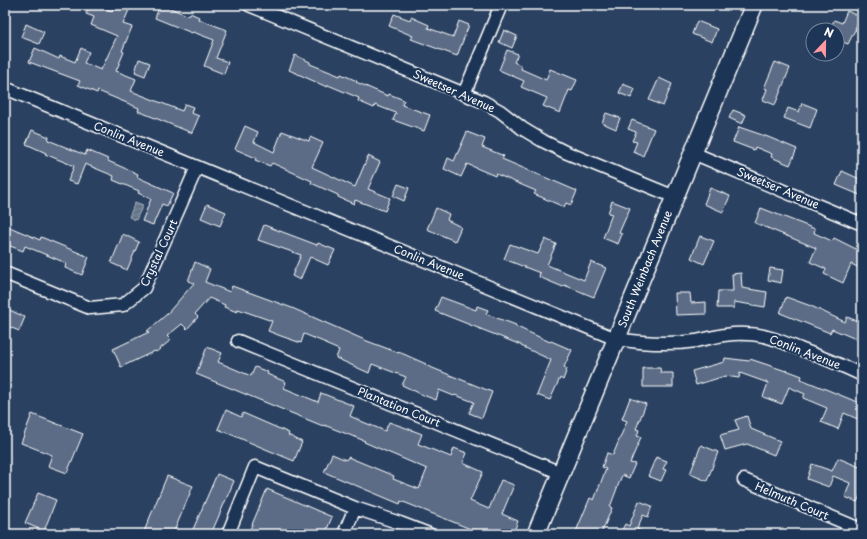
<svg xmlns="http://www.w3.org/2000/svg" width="867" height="539" font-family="'Playpen Sans',sans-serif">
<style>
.water{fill:url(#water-rules);stroke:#a7b1be}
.building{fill:#5b6c86;stroke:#fff}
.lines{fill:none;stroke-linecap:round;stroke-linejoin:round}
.street-casing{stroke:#fff;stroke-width:15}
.secondary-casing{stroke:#fff;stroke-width:20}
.street{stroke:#1d3557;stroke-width:12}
.secondary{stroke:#1d3557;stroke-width:17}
.labels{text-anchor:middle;stroke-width:4;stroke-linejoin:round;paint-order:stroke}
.street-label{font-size:11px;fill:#fff;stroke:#1d3557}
</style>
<defs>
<pattern id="water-rules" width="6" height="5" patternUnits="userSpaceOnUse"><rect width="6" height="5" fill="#6d7d92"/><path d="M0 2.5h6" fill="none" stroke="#5e6772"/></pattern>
</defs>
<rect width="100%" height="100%" fill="#2a4161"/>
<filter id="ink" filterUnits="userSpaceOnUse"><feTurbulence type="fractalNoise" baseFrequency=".025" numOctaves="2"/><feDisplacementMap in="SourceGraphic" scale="8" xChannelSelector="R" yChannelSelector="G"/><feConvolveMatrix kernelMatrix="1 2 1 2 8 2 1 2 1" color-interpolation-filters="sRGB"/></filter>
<g filter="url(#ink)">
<!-- water -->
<path class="water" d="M135,202L143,205L136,220L129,217Z"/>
<!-- building -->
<path class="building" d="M90,5L97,8L98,5L112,11L114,5H131L123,24L132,27L122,51L124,52L116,71L136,79L131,91L182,111L185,104L193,107L191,113L199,116L192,133L138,111L139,108L98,91L97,93L78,85L80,81L29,62L35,48L59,59L60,56L75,62L81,48L89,52L84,63L101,70L117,36L91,25L94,17L86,14Z
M160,5H171L170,8L189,16L190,13L199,17L198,19L227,30L216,58L228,62L224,74L204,66L214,40L193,32L192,33L155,18Z
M847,11L860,17L855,29L858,30H855L848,44L837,40V30H830L834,20L842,23Z
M394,14L410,20L411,17L429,25L428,28L453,37L459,21L469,25L457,56L411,39L413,36L389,26Z
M697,21L717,29L712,42L692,34Z
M26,24L44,32L39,44L21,37Z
M504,30L517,36L512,48L499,42Z
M507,50L518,54L514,62L522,66L521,69L546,80L550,69L577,80L572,91L569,90L560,113L543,106L547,98L521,87L524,81L499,70Z
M295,55L310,62V64L340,76L341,74L357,81L356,82L388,96L389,94L404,100L402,105L430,115L424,131L393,120L396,113L375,105L374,108L358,101L359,98L328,85L327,87L289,70Z
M139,59L150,63L145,76L135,72Z
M775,62L790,68L775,105L763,100L767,89L764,88Z
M659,78L672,84L663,106L649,100Z
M623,84L635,89L631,98L619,93Z
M802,103L817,109L810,128L784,118L788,108L799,112Z
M733,110L746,115L742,124L729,118Z
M606,113L620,118L616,129L602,123Z
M632,120L654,129L643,156L633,152L637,142L632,141L636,132L628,129Z
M245,126L258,132L254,142L274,152L282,131L309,141L310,137L323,143L312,167L355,187L368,156L380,162L368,189L390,198L385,211L355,200L354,204L338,197V195L311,183L312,181L272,163L270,166L255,160L256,158L235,149Z
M739,127L768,137L797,149L790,165L771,157L772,154L755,147L754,150L733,142Z
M32,130L49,137L48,140L85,155L87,150L108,159V161L138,174L137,177L173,193L167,206L162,204L153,225L142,221L151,199L138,193L139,191L113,180L114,176L85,164L77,184L68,181L74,166L45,154L46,153L26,144Z
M467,132L485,139L482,147L504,156L502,159L577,191L571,205L566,203L564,207L534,194L536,191L496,174L495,176L467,164L461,177L444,169L448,158L454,161Z
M842,171L862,180V196L836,185Z
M398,184L409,188L404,201L393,196Z
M710,188L730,196L723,212L704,204Z
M612,201L630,208L619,233L622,234L618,244L603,238L612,214L608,213Z
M207,204L226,212L220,226L201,218Z
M436,208L449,214L447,220L461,227L455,241L427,229Z
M761,208L815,229L814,233L832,241L834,238L862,252V269L851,264L843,283L824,274L826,269L810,262L816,248L755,223Z
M5,225L40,240L41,237L89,257L82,275L65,268L66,263L25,246L23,251L5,244Z
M264,225L317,245L318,243L335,250L328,265L310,257L300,280L292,276L301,255L258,240Z
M123,234L139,242L127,270L111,263Z
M700,236L714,241L704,264L691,258Z
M545,239L556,244L547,265L584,280L591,262L606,268L594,297L564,285L563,287L539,277L540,273L504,259L510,244L538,254Z
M195,262L210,269L205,282L230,292L232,286L292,308L367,341L399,353V352L426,364L425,365L492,392L482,418L469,413L474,402L455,395L454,396L439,390L436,400L423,395L402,385L406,377L372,364L369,373L336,358L339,350L325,344L326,343L304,334L301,343L281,336L268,331L272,321L238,309L237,312L224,307L225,305L209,298L195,314L198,317L187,329L182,324L167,336L171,340L156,352L155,351L121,367L113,349L149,332L147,331L166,315L194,283L188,281Z
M770,268L783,270L781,283L768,280Z
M741,273L742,288L767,292L765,307L734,302V308H717L718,291H733L732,274Z
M675,293H690L691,303L706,302V314L676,315Z
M441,297L476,310L477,306L488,310L486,314L516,325L515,326L550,342L551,341L572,350L564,367L567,369L563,380L560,378L550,400L537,395L551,360L521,346V345L435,311Z
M786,297L811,306L845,322L847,317L862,323L856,339L832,329L830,333L780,313Z
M5,308L25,317L19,331L5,325Z
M207,347L222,353L218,362L237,370L251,376L255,367L268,372L267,374L286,382L284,388L318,402L321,393L354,406L350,416L363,422L385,431L389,422L409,429L422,434L418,444L451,457L454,448L467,453L463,463L483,472L470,501L489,509L501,480L514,485L502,514L518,521L513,534H483L401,501L400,504L324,472L332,454L346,460L348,457L394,476L393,479L419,489L427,469L364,442L365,441L324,425L323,426L196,374Z
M725,358L749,361L750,359L786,371V370L802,376L801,379L862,404V421L844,413L838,429L821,422L827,408L803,398L805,394L789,387L782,404L763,397L768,383L740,373L739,378L725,376L696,385L692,371L724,362Z
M643,368H660L661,373H673V387H643Z
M630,398L646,404L636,429L639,430L637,436L641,437L630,463L635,464L629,478L622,475L610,507L612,508L601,534H575L590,498L594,500L606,469L602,467L607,453L613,455L627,421L622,419Z
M226,410L241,417L243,413L289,433L288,435L302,442L294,461L218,429Z
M32,414L83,434L67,473L48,466L52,455L21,443Z
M747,416L751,429L780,441L774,455L747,444L725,450L720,435L739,430L735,420Z
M701,445L718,452L707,481L690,474Z
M656,457L667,461L663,469L666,470L661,481L648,476Z
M838,458L862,468V492L857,502L845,497L850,483L833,476L829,487L807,479L812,464L832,471Z
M217,474L234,481L211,534H191Z
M167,476L193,486L173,534H143Z
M267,489L332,517L325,534H248Z
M38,493L56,500L44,531L25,523Z
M639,501L652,506L648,517L643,515L637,529L648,534H620L625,524L629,526Z"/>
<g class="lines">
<!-- street casing -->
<g class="street-casing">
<path id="street" d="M249,5L484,102L500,111L523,129L543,141L565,152L675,197
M5,88L616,339C642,343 669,345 696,341C715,337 727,333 747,334C765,334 783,342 800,349C821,357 842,365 862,375
M464,94L501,5
M693,153L862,224
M5,273L90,308L123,305L144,288L197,167
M238,341L561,473
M744,480L862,530
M228,534L255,467L355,508L400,523L429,534
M344,534L355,508"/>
</g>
<!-- secondary casing -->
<g class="secondary-casing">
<path id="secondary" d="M536,534L754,5"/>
</g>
<!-- street -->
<use href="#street" class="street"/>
<!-- secondary -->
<use href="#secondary" class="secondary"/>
</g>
</g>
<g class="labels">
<!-- street labels -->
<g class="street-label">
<text transform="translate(454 91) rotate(24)" y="4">Sweetser Avenue</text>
<text transform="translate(129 139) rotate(22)" y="4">Conlin Avenue</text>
<text transform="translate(778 188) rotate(23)" y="4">Sweetser Avenue</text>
<text transform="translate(159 253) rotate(-65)" y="4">Crystal Court</text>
<text transform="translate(429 262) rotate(22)" y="4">Conlin Avenue</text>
<text transform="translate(645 269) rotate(-68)" y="4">South Weinbach Avenue</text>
<text transform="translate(805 352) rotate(21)" y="4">Conlin Avenue</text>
<text transform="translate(399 407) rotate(22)" y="4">Plantation Court</text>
<text transform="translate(792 501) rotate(23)" y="4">Helmuth Court</text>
</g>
</g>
<!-- margin -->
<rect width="867" height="539" fill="none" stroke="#1d3557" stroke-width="20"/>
<rect x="10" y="10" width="847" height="519" fill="none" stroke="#fff" stroke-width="1.5" filter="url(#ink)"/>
<!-- north arrow -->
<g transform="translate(825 42) rotate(22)"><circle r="19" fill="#1d3557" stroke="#77869a"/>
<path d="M0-3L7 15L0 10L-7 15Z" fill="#ff9aa2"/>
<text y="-6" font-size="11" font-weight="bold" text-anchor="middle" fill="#ffffff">N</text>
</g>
</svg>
